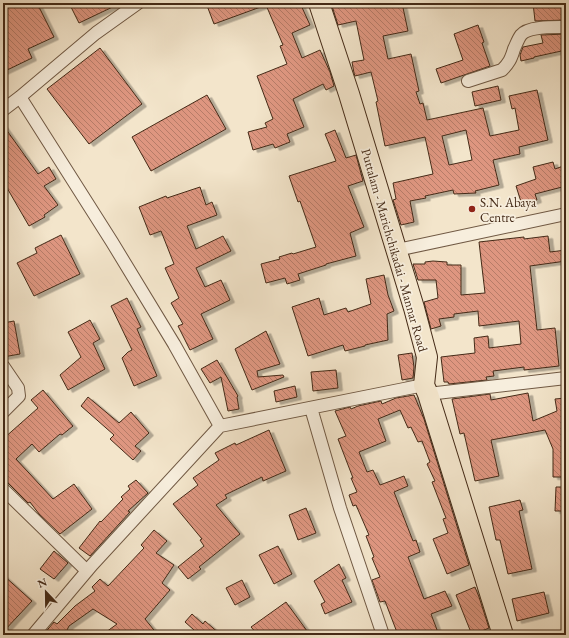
<svg xmlns="http://www.w3.org/2000/svg" width="569" height="638" font-family="'EB Garamond',serif">
<style>
.building{fill:url(#building-back-hatch);stroke:#442a17;fill-rule:evenodd;filter:url(#shadow)}
.lines{fill:none;stroke-linecap:round;stroke-linejoin:round}
.street-casing{stroke:#705944;stroke-width:14}
.primary-casing{stroke:#442a17;stroke-width:22}
.street{stroke:#f7eedd;stroke-width:12}
.primary{stroke:#f3e5cb;stroke-width:20}
.poi-dot{fill:#8f2418;stroke:#f7eedd;stroke-width:1.5}
.labels{text-anchor:middle;stroke-width:3.5;stroke-linejoin:round;paint-order:stroke}
.poi-label{font-size:13px;fill:#442a17;stroke:#f7eedd;text-anchor:start}
.street-label{font-size:13px;fill:#442a17;stroke:#f7eedd}
</style>
<defs>
<pattern id="building-back-hatch" width="6" height="6" patternUnits="userSpaceOnUse"><rect width="6" height="6" fill="#de9680"/><path d="M-1 5l2 2M0 0l6 6M5-1l2 2" fill="none" stroke="#b67b68"/></pattern>
<filter id="shadow"><feDropShadow dx="4.5" dy="2.5" stdDeviation="0" flood-color="#0004"/></filter>
</defs>
<rect width="100%" height="100%" fill="#f3e5cb"/>
<filter id="stains"><feTurbulence type="fractalNoise" baseFrequency=".005" numOctaves="4"/><feColorMatrix values="0 0 0 0 .2 0 0 0 0 .09 0 0 0 0 .02 0 0 0 .5 -.17"/></filter>
<radialGradient id="worn" r=".72"><stop offset=".6" stop-color="#630" stop-opacity="0"/><stop offset="1" stop-color="#630" stop-opacity=".3"/></radialGradient>
<!-- building -->
<path class="building" d="M3,3H37L54,37L28,49L32,58L3,72Z
M69,3H121L79,23Z
M206,3H300L310,25L292,33L302,58L320,50L330,72L334,86L326,90L323,84L293,99L304,127L287,134L290,142L275,148L273,144L253,150L248,132L267,127L265,123L273,119L257,76L287,64L280,46L283,45L266,5L214,24Z
M331,3H402L408,31L383,36L388,59L411,54L419,91L416,92L420,104L423,103L427,120L483,108L490,136L519,130L515,108L512,109L509,96L537,90L548,140L519,147L520,154L493,160L499,185L475,191L476,193L454,194L453,190L425,196L426,198L410,201L414,222L401,225L393,200L396,199L393,183L433,174L425,137L385,146L376,102L378,101L371,72L355,76L354,73L352,62L364,60L356,21L338,25ZM466,130L472,160L449,165L442,136Z
M533,3H566V20L535,21Z
M478,25L484,42L482,43L490,66L441,83L436,69L463,60L454,34Z
M566,34V50L534,57V58L521,61L520,55L523,47L543,43L541,35Z
M100,48L142,104L89,144L47,89Z
M498,86L501,100L475,106L472,92Z
M207,95L226,129L151,171L132,137Z
M3,125L38,174L49,167L56,179L44,186L58,205L44,215L45,217L29,226L3,181Z
M335,130L346,158L356,155L363,181L348,186L364,227L350,233L356,256L326,264V265L298,274L300,280L287,284L285,278L266,283L261,264L280,259L279,257L292,253L293,254L316,247L300,201L298,202L289,176L336,161L325,134Z
M553,162L555,169L566,165V186L535,194L537,200L522,205L516,186L536,179L533,167Z
M200,187L206,205L212,202L217,215L187,226L196,249L223,236L231,251L196,268L205,287L221,280L230,300L201,314L213,339L190,350L178,326L183,324L171,303L179,298L165,268L174,264L161,231L150,235L139,207L166,196L167,198Z
M61,235L80,274L34,296L17,263L37,253L35,248Z
M548,236L550,252L566,250V261L530,266L537,330L555,328L559,366L524,370V367L493,371L494,376L486,377L487,380L449,384L448,382H444L441,357L475,353L474,338L488,336L489,348L521,344L519,321L479,326L478,311L454,314V317L439,319L441,326L431,329L424,302L438,298L436,280H418L413,264H425V262L433,261L447,262V265H461V295L485,293L479,242L524,237V239Z
M384,275L388,295L394,311L387,314L388,340L365,345V346L345,351L343,345L308,356L292,307L319,298L324,315L346,308L348,312L371,304L366,279Z
M127,298L141,327L137,329L157,376L134,386L122,358L128,352L132,350L111,306Z
M90,320L100,339L93,343L105,369L68,390L60,375L81,357L68,332Z
M14,321L20,354L3,357V323Z
M266,331L280,364L257,371L258,377L283,375L284,377L252,390L235,349Z
M412,353L414,367L413,378L402,380L398,355Z
M217,360L238,396L237,397L239,409L228,411L221,377L210,383L201,369Z
M336,370L338,388L313,391L311,372Z
M295,386L297,397L276,402L274,391Z
M43,390L73,426L62,435L60,434L39,452L32,444L16,459L53,499L74,484L92,509L60,534L39,514L30,502L28,503L3,478V439L38,408L31,400Z
M528,393L533,421L557,411L555,399L566,398V443L565,444L564,477H553V449L545,430L491,440L499,476L475,481L464,433L460,434L452,399L490,394L491,400Z
M414,395L424,419L469,565L447,574L433,539L448,533L443,519L446,518L432,482L435,481L427,464L430,462L422,441L418,442L411,427L408,428L400,410L378,419L386,441L359,452L367,472L373,470L380,485L404,476L408,486L394,492L413,541L416,540L420,552L408,557L424,599L445,591L452,606L431,614L439,635H398L385,601L380,602L372,580L380,577L372,558L374,557L366,536L369,535L356,505L353,506L349,495L357,492L351,478H353L338,439L346,436L335,411L350,407L351,409L358,406L381,401L382,404L396,398Z
M88,397L119,423L131,412L149,433L135,446L141,451L133,460L110,439L114,435L81,406Z
M269,430L286,471L263,481L262,477L225,495L227,498L216,505L240,534L199,567L201,569L188,579L178,567L204,546L200,540L202,539L173,504L198,485L193,478L219,460L215,453L235,443L236,445Z
M136,480L148,493L128,511L130,512L90,556L79,548L100,521L101,522L123,499L121,497L130,489L128,486Z
M556,487H566V511H555Z
M520,500L523,510L519,511L532,569L508,574L500,540H496L489,507Z
M306,508L316,533L298,540L289,515Z
M154,530L167,541L156,553L174,565L162,583L170,590L145,619L158,635H102L117,624L93,609L69,626L66,632L69,635H43L54,622L57,624L75,606L95,591L92,587L100,579L108,586L144,548L141,545Z
M278,546L292,574L274,584L259,555Z
M54,551L68,563L54,579L40,569Z
M339,564L346,578L342,580L352,602L325,614L321,604L325,602L314,581Z
M3,575L32,601L3,632Z
M242,580L250,597L235,605L226,588Z
M475,587L479,597L489,628L472,635L456,595Z
M544,592L549,613L517,621L512,599Z
M286,602L310,635H258L251,627Z
M192,614L203,624L205,621L221,635H189L194,630L185,622Z"/>
<g class="lines">
<!-- street casing -->
<g class="street-casing">
<path id="street" d="M468,81L502,70C509,63 511,59 514,49C516,45 518,39 521,35C528,26 555,27 566,27
M20,97L112,242L174,344L220,426
M3,110L20,97L96,33L138,3
M397,250L566,214
M3,366L18,388L19,396L3,412
M428,394L566,378
M311,408L340,508L383,635
M3,489L87,571
M33,635L92,565L220,426L424,385"/>
</g>
<!-- primary casing -->
<g class="primary-casing">
<path id="primary" d="M319,3L349,94L414,308L427,357L424,385L428,394L503,635"/>
</g>
<!-- street -->
<use href="#street" class="street"/>
<!-- primary -->
<use href="#primary" class="primary"/>
</g>
<!-- markers -->
<circle class="poi-dot" cx="472" cy="209" r="4"/>
<g class="labels">
<!-- poi labels -->
<g class="poi-label">
<text x="480" y="207">S.N. Abaya<tspan x="480" dy="15">Centre</tspan></text>
</g>
<!-- street labels -->
<g class="street-label">
<text transform="translate(395 250) rotate(74)" y="5">Puttalam - Marichchikadai - Mannar Road</text>
</g>
</g>
<!-- margin -->
<rect width="569" height="638" fill="none" stroke="#f3e5cb" stroke-width="16"/>
<rect x="4" y="4" width="561" height="630" fill="none" stroke="#442a17" stroke-width="2"/>
<rect x="8" y="8" width="553" height="622" fill="none" stroke="#442a17"/>
<!-- north arrow -->
<g transform="translate(46 592) rotate(338)" stroke="#f7eedd" stroke-width="3" paint-order="stroke">
<path d="M0-3L7 15L0 10L-7 15Z" fill="#442a17"/>
<text y="-6" font-size="11" font-weight="bold" text-anchor="middle" fill="#442a17">N</text>
</g>
<rect width="100%" height="100%" filter="url(#stains)"/>
<rect width="100%" height="100%" fill="url(#worn)"/>
</svg>
